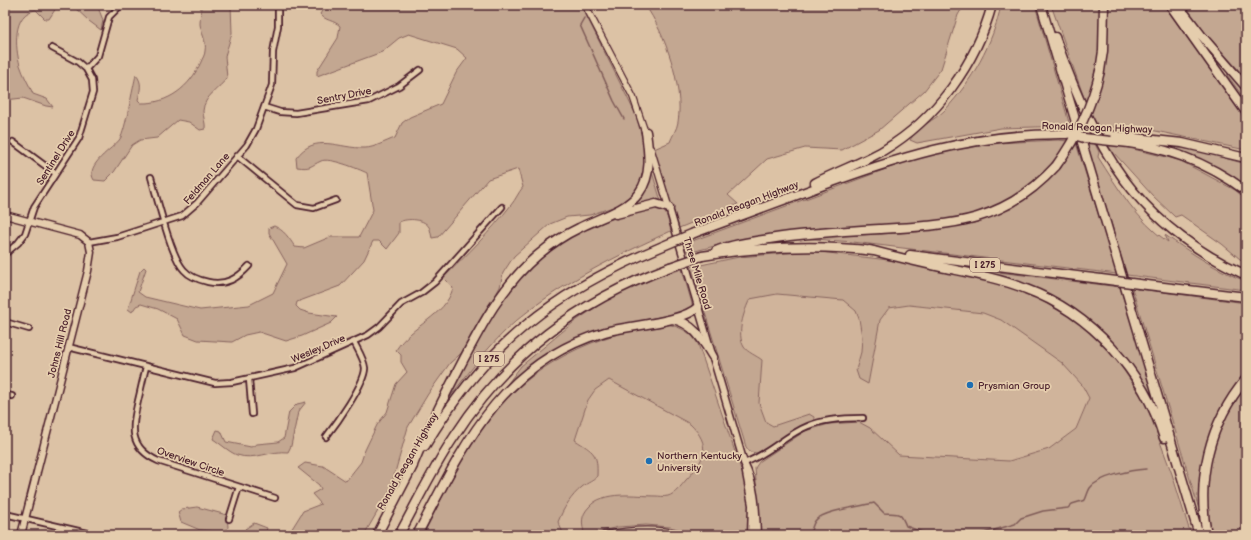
<svg xmlns="http://www.w3.org/2000/svg" width="1251" height="540" font-family="'Balsamiq Sans',sans-serif">
<style>
.built{fill:#d0b49b}
.green{fill:#c3a791;stroke:#86635e}
.lines{fill:none;stroke-linecap:round;stroke-linejoin:round}
.stream{stroke:#7e5a57;stroke-width:1.5}
.minor-casing{stroke:#4a1f2b;stroke-width:8}
.tertiary-casing{stroke:#4a1f2b;stroke-width:8}
.secondary-casing{stroke:#4a1f2b;stroke-width:9}
.motorway-casing{stroke:#4a1f2b;stroke-width:11}
.minor{stroke:#e5cdad;stroke-width:4.5}
.tertiary{stroke:#e5cdad;stroke-width:5.5}
.secondary{stroke:#e5cdad;stroke-width:6}
.motorway{stroke:#e5cdad;stroke-width:8}
.motorway-bridge-casing{stroke:#4a1f2b;stroke-width:11;stroke-linecap:butt}
.motorway-bridge{stroke:#e5cdad;stroke-width:8}
.poi-dot{fill:#1f6fb2;stroke:#e5cdad;stroke-width:1.5}
.labels{text-anchor:middle;stroke-width:3.5;stroke-linejoin:round;paint-order:stroke}
.shield{fill:#e5cdad;stroke:#785352;stroke-width:1}
.shield-label{font-size:9px;font-weight:bold;fill:#4a1f2b}
.street-label{font-size:10px;fill:#4a1f2b;stroke:#e5cdad}
.poi-label{font-size:10px;fill:#4a1f2b;stroke:#e5cdad;text-anchor:start}
</style>
<rect width="100%" height="100%" fill="#dcc2a5"/>
<filter id="ink" filterUnits="userSpaceOnUse"><feTurbulence type="fractalNoise" baseFrequency=".025" numOctaves="2"/><feDisplacementMap in="SourceGraphic" scale="8" xChannelSelector="R" yChannelSelector="G"/><feConvolveMatrix kernelMatrix="1 2 1 2 8 2 1 2 1" color-interpolation-filters="sRGB"/></filter>
<g filter="url(#ink)">
<!-- built -->
<path class="built" d="M777,294L843,300L856,311L862,337L861,352L856,370L868,384L880,320L889,308L909,305L983,313L1001,320L1062,363L1082,385L1089,398L1076,429L1049,449L1009,461L899,455L870,428L829,424L815,428L814,417L809,414L773,426L766,422L759,403L762,360L744,348L740,336L745,308L750,298Z
M609,380L690,424L700,434L704,443L703,457L698,468L676,492L668,496L601,497L582,527L585,535H564L557,522L562,511L575,493L584,485L593,482L591,449L575,440L588,400L595,390Z"/>
<!-- green -->
<path class="green" d="M5,5H58L49,19H45L36,10C12,13 15,48 20,65C23,75 29,84 33,94L47,99L53,107L46,106L23,98L5,100Z
M72,5H97L103,20L101,30L89,21Z
M201,5H231L232,33L225,56L227,78C219,89 204,96 203,111C203,117 206,124 205,129L200,130L189,122L178,120L157,138L140,140L132,145L114,172L105,181L94,180C84,165 113,149 120,139C125,131 133,87 136,75C143,83 140,90 138,100L141,103C168,104 190,87 201,62C202,59 205,55 205,51C207,41 201,33 200,24C200,18 201,11 201,5Z
M326,5H581L636,115L643,141L645,173L635,193L621,204L590,215L567,217L550,224L514,256L503,273L500,287L465,350L450,363L428,394L408,427L390,490L364,535H288L303,511L321,504L312,494L321,489L319,485L298,468L305,463L323,466L346,481L361,462L365,450L377,425L387,412L396,384L407,372L401,362V355L396,350C411,325 445,317 453,288L443,278C467,255 491,231 511,205C516,199 518,193 523,187L518,169L488,179L438,237L432,238C431,235 431,232 430,229C426,218 407,218 399,222V233L387,249L379,241H373L364,260L340,286L297,302L296,306L300,310L309,313L337,317L331,323L302,336L286,341L259,332L245,335L232,342L198,340L185,335L177,319L158,309L141,304L136,306L132,312L128,309L140,271L144,267L146,269L138,292L145,297L200,310L249,305L273,293L287,264L269,233V228L274,226C284,230 289,238 295,247L304,248L330,237H359L373,210L367,173C359,169 329,157 321,161C310,166 311,169 297,167L296,158C315,132 339,149 365,148C374,148 386,141 395,138L402,123L410,117L441,104L456,73L467,58L457,49L409,34L399,38L382,52L317,76V71L338,38L340,26C334,20 325,21 320,14Z
M645,5H964L958,15L941,69L924,91L879,130L842,150L805,148L774,157L767,159L728,195L738,204L679,228L654,149L670,142C672,136 677,129 678,122C684,87 665,33 645,5Z
M1001,5H1035L1070,126L1001,128L917,143L910,140C917,127 935,120 945,110C972,81 993,44 1001,5Z
M1051,5H1101V46L1097,70L1087,106Z
M1107,5H1164L1246,120V150L1146,129L1096,126L1091,115C1103,76 1109,46 1107,5Z
M1185,5H1246V78L1208,36Z
M1229,72L1246,90V101L1227,75Z
M1058,140L1069,141C1052,166 1028,194 999,206C929,235 850,225 777,234C747,238 717,245 688,253L684,244L905,162L948,151L997,143Z
M1086,141L1094,142L1099,152L1098,157C1118,188 1137,221 1168,242L1165,235C1190,252 1217,271 1246,281V290L1127,275Z
M1104,142L1179,160L1235,190L1246,199V264L1222,244L1181,215L1175,217L1152,195Z
M1076,143L1117,274L853,242L801,238L917,232L974,223L1011,209L1034,193L1056,171Z
M1161,145L1200,151L1246,164V185C1220,166 1191,155 1161,145Z
M651,169L661,201L625,208Z
M651,207C668,208 667,217 671,231C617,256 562,282 516,321C487,346 464,379 441,409C481,335 510,261 593,226C612,218 632,213 651,207Z
M811,251L897,261L982,278L1028,293L1079,322L1113,354L1146,404L1172,474L1191,535H760L755,468L759,462L805,431L829,424L859,422L870,428L899,455L1009,461L1049,449L1076,429L1089,398L1082,385L1062,363L1001,320L983,313L909,305L889,308L880,320L868,384L859,379L856,370L861,352L862,337L859,319L856,311L843,300L777,294L750,299C744,311 736,334 744,347C747,352 757,356 762,360L759,403L766,422L773,426L809,414L814,417V421L757,453L750,452L746,447L691,267L739,257Z
M682,269L693,307C677,316 658,316 641,321C584,336 541,351 499,395L521,366L574,322L614,295L656,277Z
M982,270L1120,287L1158,411L1117,348L1062,303L1027,285L981,272Z
M1132,288L1246,303V374L1222,406L1203,459L1200,483L1201,516Z
M668,324C682,328 691,332 698,344L745,481L749,499L750,535H700L670,527L646,525L618,527L585,535C581,524 581,515 589,507C603,490 636,496 656,496C659,496 664,497 668,496C675,494 681,486 686,480C705,460 712,445 690,424L609,380L595,390L588,400L575,440C594,452 598,453 597,476C593,482 588,482 582,487C571,496 563,509 558,522L564,535H423C442,497 462,457 487,422C529,364 598,332 668,324Z
M1246,384V535H1211C1199,471 1211,437 1246,384Z
M306,402L298,412L291,446L288,452C271,450 254,461 237,455C229,452 221,444 213,439L217,430L221,431L226,442L251,447L257,444L278,442L284,438L289,412L297,404Z
M197,507L227,515L228,527L225,535H213L211,531L200,530L181,522L178,512L182,509Z
M254,523L267,528L265,535C256,535 250,537 245,529Z"/>
<g class="lines">
<!-- stream -->
<path class="stream" d="M584,18L580,25L614,101L624,119
M809,535C812,530 812,525 815,521C821,511 862,506 874,503L884,513C900,514 900,511 906,526L930,535
M977,535L1015,524L1021,518L1043,511L1068,508L1072,504L1085,500C1087,496 1088,491 1090,488C1099,476 1132,470 1146,469"/>
<!-- minor casing -->
<g class="minor-casing">
<path id="minor" d="M86,69L98,56L109,17L121,5
M264,107L280,112L296,113L369,101L399,86L420,70
M13,142L55,173
M237,156L297,205L314,208L336,200
M151,177C157,197 171,257 184,270C190,277 199,280 208,282C226,286 238,278 249,266
M89,242L117,237L182,216L197,203L247,145L256,129L272,85L273,52L278,26V5
M5,254L18,243L25,234L34,207L79,138L93,92L92,80L86,69L78,62L52,48
M5,322L29,329
M68,347L215,383L232,382L295,368L368,335L379,327L401,304L421,293L435,282L502,207
M146,367C143,378 141,389 138,401C132,428 128,447 158,461L275,498
M249,379L252,414
M5,395L12,396
M326,437C336,424 365,384 365,368C364,359 358,350 354,342
M744,463C768,455 785,435 808,426C824,419 846,418 863,418
M5,514L96,535
M229,519L239,487"/>
</g>
<!-- tertiary casing -->
<g class="tertiary-casing">
<path id="tertiary" d="M585,5L633,97L646,135
M651,149L669,208
M604,535C632,529 658,528 686,535"/>
</g>
<!-- secondary casing -->
<g class="secondary-casing">
<path id="secondary" d="M669,208L744,463C756,487 756,509 757,535
M5,215L80,235L89,242L91,252L88,271L21,535
M745,468L752,505L751,535"/>
</g>
<!-- motorway casing -->
<g class="motorway-casing">
<path id="motorway" d="M1041,5L1199,535
M1170,5L1246,112
M1178,5L1201,35L1246,87
M1055,37C1095,148 1134,224 1246,275
M1100,71L1103,51L1104,5
M1108,135L1182,143L1246,158
M1111,141C1161,145 1206,161 1246,191
M815,183C838,171 862,163 884,150C936,119 976,64 992,5
M616,214L656,204L669,208
M694,233C731,219 768,206 805,192C892,159 975,132 1070,134
M870,250C893,256 917,262 941,267C970,273 999,278 1026,289C1091,313 1144,372 1164,438
M716,251C732,244 751,242 769,239C806,233 844,231 881,229C953,225 1004,223 1056,166
M910,255L1101,279
M702,256C760,247 815,244 874,251
M1139,284L1246,297
M673,319C694,324 702,339 713,357
M425,446C486,344 555,291 663,246
M411,470C424,437 439,407 455,376C478,332 500,287 538,255C551,244 564,235 579,228C598,218 626,211 639,193C652,175 649,154 646,132
M377,535L413,466
M399,535C417,502 433,468 454,437C507,354 578,301 670,267
M417,535C463,447 500,363 605,332C629,325 682,323 698,307
M1207,535C1196,479 1209,423 1246,379"/>
</g>
<!-- minor -->
<use href="#minor" class="minor"/>
<!-- tertiary -->
<use href="#tertiary" class="tertiary"/>
<!-- secondary -->
<use href="#secondary" class="secondary"/>
<!-- motorway -->
<use href="#motorway" class="motorway"/>
<!-- motorway-bridge casing -->
<g class="motorway-bridge-casing">
<path id="motorway-bridge" d="M1070,134L1084,138L1111,141
M1056,166C1077,137 1092,106 1100,71
M663,246L694,233
M670,267L702,256
M1101,279L1139,284"/>
</g>
<!-- motorway-bridge -->
<use href="#motorway-bridge" class="motorway-bridge"/>
</g>
</g>
<!-- markers -->
<g class="poi-dot">
<circle cx="970" cy="385" r="4"/>
<circle cx="649" cy="461" r="4"/>
</g>
<g class="labels">
<!-- shield labels -->
<g class="shield">
<rect x="970" y="258" width="30" height="14" rx="3"/>
<rect x="474" y="352" width="30" height="14" rx="3"/>
</g>
<g class="shield-label">
<text x="985" y="268">I 275</text>
<text x="489" y="362">I 275</text>
</g>
<!-- street labels -->
<g class="street-label">
<text transform="translate(344 95) rotate(-11)" y="4">Sentry Drive</text>
<text transform="translate(1097 127) rotate(2)" y="4">Ronald Reagan Highway</text>
<text transform="translate(55 157) rotate(-58)" y="4">Sentinel Drive</text>
<text transform="translate(206 178) rotate(-49)" y="4">Feldman Lane</text>
<text transform="translate(746 203) rotate(-21)" y="4">Ronald Reagan Highway</text>
<text transform="translate(698 273) rotate(73)" y="4">Three Mile Road</text>
<text transform="translate(59 343) rotate(-76)" y="4">Johns Hill Road</text>
<text transform="translate(318 348) rotate(-23)" y="4">Wesley Drive</text>
<text transform="translate(191 461) rotate(19)" y="4">Overview Circle</text>
<text transform="translate(407 461) rotate(-60)" y="4">Ronald Reagan Highway</text>
</g>
<!-- poi labels -->
<g class="poi-label">
<text x="978" y="389">Prysmian Group</text>
<text x="657" y="459">Northern Kentucky<tspan x="657" dy="12">University</tspan></text>
</g>
</g>
<!-- margin -->
<rect width="1251" height="540" fill="none" stroke="#e5cdad" stroke-width="20"/>
<rect x="10" y="10" width="1231" height="520" fill="none" stroke="#4a1f2b" stroke-width="1.5" filter="url(#ink)"/>
</svg>
